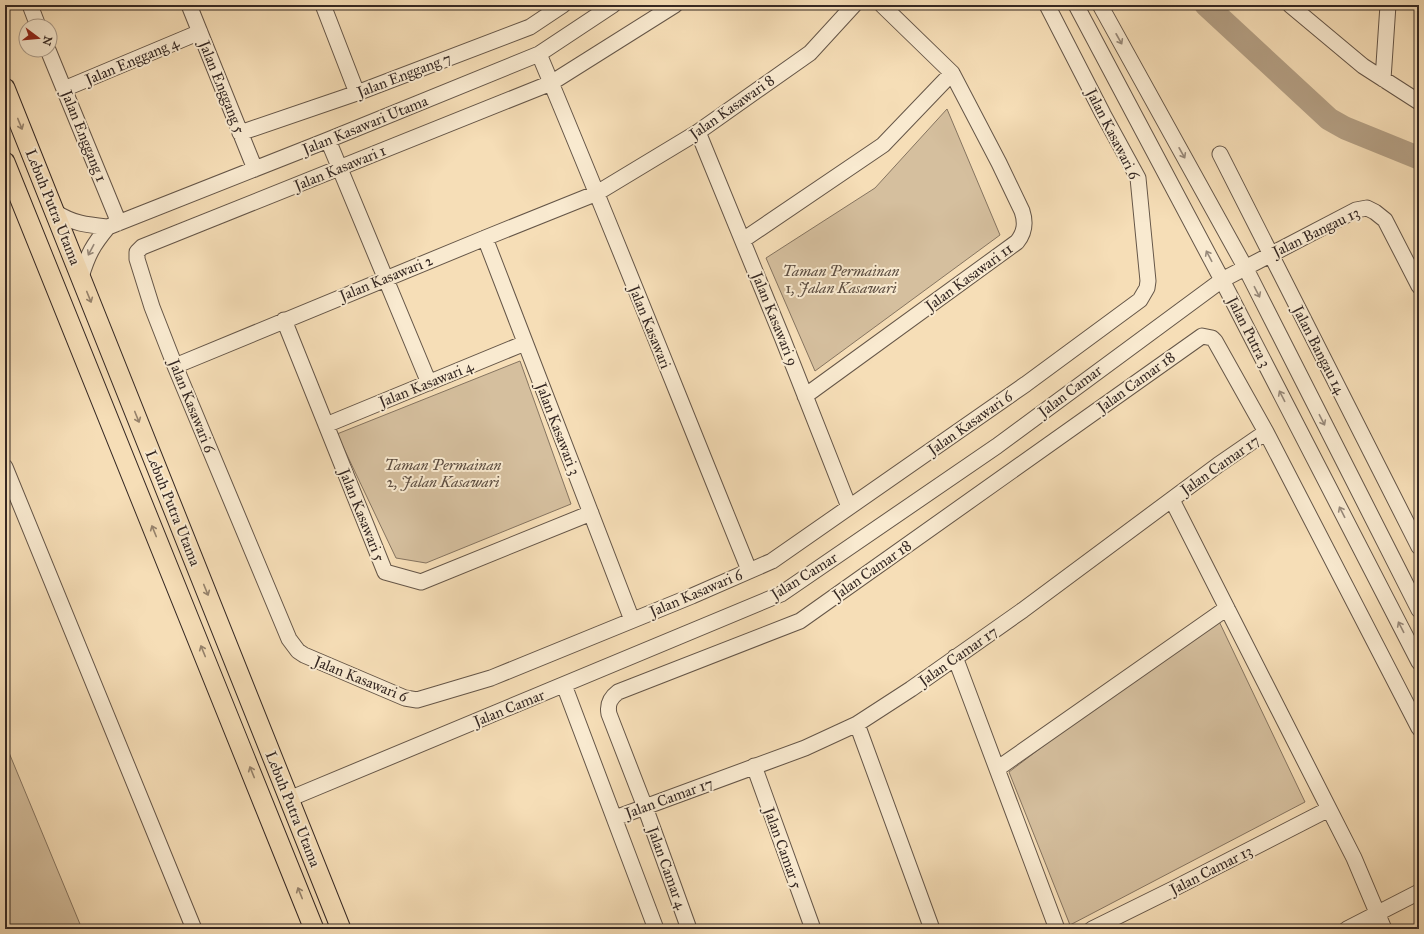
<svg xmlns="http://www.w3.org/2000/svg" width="1424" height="934" font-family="'IM FELL Great Primer',serif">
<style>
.green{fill:#d5bf9e;stroke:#857460}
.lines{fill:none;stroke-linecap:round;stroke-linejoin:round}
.river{stroke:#b4a085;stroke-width:23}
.minor-casing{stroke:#655648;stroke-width:17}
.major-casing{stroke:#352823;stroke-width:21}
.minor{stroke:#f9ead0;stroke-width:15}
.major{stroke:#f6deb7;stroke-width:19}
.oneway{stroke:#97897a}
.oneway2{stroke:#96836d}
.labels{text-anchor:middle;stroke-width:4;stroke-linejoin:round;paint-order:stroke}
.street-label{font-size:15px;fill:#352823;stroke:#f9ead0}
.park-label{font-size:15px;font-style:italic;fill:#5d4e42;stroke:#f9ead0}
</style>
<rect width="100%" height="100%" fill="#f6deb7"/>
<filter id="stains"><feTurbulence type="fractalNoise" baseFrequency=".005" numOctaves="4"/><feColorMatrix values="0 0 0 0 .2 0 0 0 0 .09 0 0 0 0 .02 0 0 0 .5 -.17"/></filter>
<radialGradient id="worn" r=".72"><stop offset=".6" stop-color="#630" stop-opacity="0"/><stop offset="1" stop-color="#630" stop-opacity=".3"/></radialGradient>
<!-- green -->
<path class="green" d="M947,109L1000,235L815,371L766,258L875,188Z
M520,361L571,504L426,563L396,558L337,434Z
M1216,615L1305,802L1070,925L1009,772Z
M5,743L82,929H5Z"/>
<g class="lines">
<!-- river -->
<path class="river" d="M1206,5L1329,119L1345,128L1419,158"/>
<!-- minor casing -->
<g class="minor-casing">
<path id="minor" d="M30,5L38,26
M189,5L255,169
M323,5L357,93
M675,5L551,83L142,247L137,252V259L152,307L175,366L289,639L298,651L304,655L405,698L417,700L491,678L692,596L772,561L1026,384L1140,300L1147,288L1148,281L1138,178L1103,114L1047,5
M1076,5L1222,280L1419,662
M1100,5L1245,267L1419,610
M1290,5L1363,66L1419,102
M48,50L119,223
M539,54C611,225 679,398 749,570
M1383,79L1388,5
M64,89L200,32
M698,132L782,337L849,507
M240,133L357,93L530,27L563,5
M328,140L429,383
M1220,154L1419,547
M55,212C74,224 87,225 108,227L328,140L539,54L613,5
M485,238L632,620
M743,240L883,145L952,73
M81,277C88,254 93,245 108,227
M284,320L385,572L421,582L591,513
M175,366L485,238L597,193L698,132L810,53L854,5
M805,396L1017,242C1025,232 1026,223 1022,211L999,163L952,73L882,5
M326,425L525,343
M5,467L194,929
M1172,500L1354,858L1384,929
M955,657L1057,929
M564,685L656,929
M857,724L932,929
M754,766L813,929
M997,769L1227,608
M289,799L781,594L997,446L1222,280L1356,210L1367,208L1375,212L1385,220L1419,286
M615,818L805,748L857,724L911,689L1023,610L1218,465L1266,432
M689,929L645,807L609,714C607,704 610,698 618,692L800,621L1202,336L1212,338L1215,341L1266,432L1419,728
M1092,929L1173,889L1329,809
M1347,929L1419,892"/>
</g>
<!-- major casing -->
<g class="major-casing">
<path id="major" d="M5,88L341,929
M5,162L314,929"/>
</g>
<!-- minor -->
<use href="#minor" class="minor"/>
<!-- major -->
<use href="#major" class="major"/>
</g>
<!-- one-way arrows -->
<defs><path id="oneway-shaft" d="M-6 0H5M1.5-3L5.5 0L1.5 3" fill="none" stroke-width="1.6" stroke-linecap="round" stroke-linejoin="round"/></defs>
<g class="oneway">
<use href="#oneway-shaft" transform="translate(1119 39) rotate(61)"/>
<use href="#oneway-shaft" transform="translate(1182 153) rotate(61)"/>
<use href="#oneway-shaft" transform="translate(91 250) rotate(118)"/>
<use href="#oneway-shaft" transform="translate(1209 256) rotate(-118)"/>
<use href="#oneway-shaft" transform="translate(1257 292) rotate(63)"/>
<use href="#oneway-shaft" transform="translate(1282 396) rotate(-117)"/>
<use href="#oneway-shaft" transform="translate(1322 420) rotate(63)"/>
<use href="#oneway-shaft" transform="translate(1342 512) rotate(-117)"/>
<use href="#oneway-shaft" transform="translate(1401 627) rotate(-117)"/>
</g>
<g class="oneway2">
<use href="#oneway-shaft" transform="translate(20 124) rotate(68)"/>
<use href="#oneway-shaft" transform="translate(89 297) rotate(68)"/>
<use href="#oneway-shaft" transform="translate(137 417) rotate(68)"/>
<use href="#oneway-shaft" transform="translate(154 531) rotate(-112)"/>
<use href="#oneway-shaft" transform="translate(206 590) rotate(68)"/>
<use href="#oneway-shaft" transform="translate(203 651) rotate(-112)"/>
<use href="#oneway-shaft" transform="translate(252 772) rotate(-112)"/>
<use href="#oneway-shaft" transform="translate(300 893) rotate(-112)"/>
</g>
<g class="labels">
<!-- street labels -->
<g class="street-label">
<text transform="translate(132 61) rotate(-23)" y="5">Jalan Enggang 4</text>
<text transform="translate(404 75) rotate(-21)" y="5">Jalan Enggang 7</text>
<text transform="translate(222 87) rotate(68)" y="5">Jalan Enggang 5</text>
<text transform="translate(732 107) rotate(-35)" y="5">Jalan Kasawari 8</text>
<text transform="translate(365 125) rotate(-22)" y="5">Jalan Kasawari Utama</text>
<text transform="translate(1113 134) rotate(63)" y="5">Jalan Kasawari 6</text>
<text transform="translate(84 136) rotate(68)" y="5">Jalan Enggang 1</text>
<text transform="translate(340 168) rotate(-22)" y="5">Jalan Kasawari 1</text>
<text transform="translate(53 207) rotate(68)" y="5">Lebuh Putra Utama</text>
<text transform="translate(1316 232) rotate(-26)" y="5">Jalan Bangau 13</text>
<text transform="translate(969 277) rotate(-36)" y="5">Jalan Kasawari 11</text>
<text transform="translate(386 278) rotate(-22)" y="5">Jalan Kasawari 2</text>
<text transform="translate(775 319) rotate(68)" y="5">Jalan Kasawari 9</text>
<text transform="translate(650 327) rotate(68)" y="5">Jalan Kasawari</text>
<text transform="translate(1249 332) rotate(63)" y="5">Jalan Putra 3</text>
<text transform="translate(1319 350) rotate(63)" y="5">Jalan Bangau 14</text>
<text transform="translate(1136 382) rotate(-36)" y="5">Jalan Camar 18</text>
<text transform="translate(426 384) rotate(-22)" y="5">Jalan Kasawari 4</text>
<text transform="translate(1070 391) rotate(-37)" y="5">Jalan Camar</text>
<text transform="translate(192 406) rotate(68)" y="5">Jalan Kasawari 6</text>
<text transform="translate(970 423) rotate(-35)" y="5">Jalan Kasawari 6</text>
<text transform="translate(558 429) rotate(69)" y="5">Jalan Kasawari 3</text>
<text transform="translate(1220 465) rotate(-35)" y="5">Jalan Camar 17</text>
<text transform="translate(173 508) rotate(68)" y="5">Lebuh Putra Utama</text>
<text transform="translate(362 515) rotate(68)" y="5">Jalan Kasawari 5</text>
<text transform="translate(872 570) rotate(-35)" y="5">Jalan Camar 18</text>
<text transform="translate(804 576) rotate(-32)" y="5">Jalan Camar</text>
<text transform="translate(696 593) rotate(-23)" y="5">Jalan Kasawari 6</text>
<text transform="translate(958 656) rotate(-35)" y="5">Jalan Camar 17</text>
<text transform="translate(361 679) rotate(22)" y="5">Jalan Kasawari 6</text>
<text transform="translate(509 708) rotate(-22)" y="5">Jalan Camar</text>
<text transform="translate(669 798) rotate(-20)" y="5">Jalan Camar 17</text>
<text transform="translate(293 809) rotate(68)" y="5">Lebuh Putra Utama</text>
<text transform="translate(783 848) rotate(70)" y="5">Jalan Camar 5</text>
<text transform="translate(667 868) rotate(70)" y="5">Jalan Camar 4</text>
<text transform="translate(1211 870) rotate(-27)" y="5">Jalan Camar 13</text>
</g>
<!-- park labels -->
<g class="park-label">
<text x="841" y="276">Taman Permainan<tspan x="841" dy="17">1, Jalan Kasawari</tspan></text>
<text x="443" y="470">Taman Permainan<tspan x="443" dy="17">2, Jalan Kasawari</tspan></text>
</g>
</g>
<!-- margin -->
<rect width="1424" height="934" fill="none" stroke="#f6deb7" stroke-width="20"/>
<rect x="6" y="6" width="1412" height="922" fill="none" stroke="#352823" stroke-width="2"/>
<rect x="10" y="10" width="1404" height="914" fill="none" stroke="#352823"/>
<!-- north arrow -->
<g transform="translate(38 38) rotate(106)"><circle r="19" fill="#f9ead0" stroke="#ab9c8b"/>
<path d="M0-3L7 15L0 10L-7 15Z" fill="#8f2418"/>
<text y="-6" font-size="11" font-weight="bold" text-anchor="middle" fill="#352823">N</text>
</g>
<rect width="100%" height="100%" filter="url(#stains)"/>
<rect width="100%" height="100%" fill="url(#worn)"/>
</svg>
